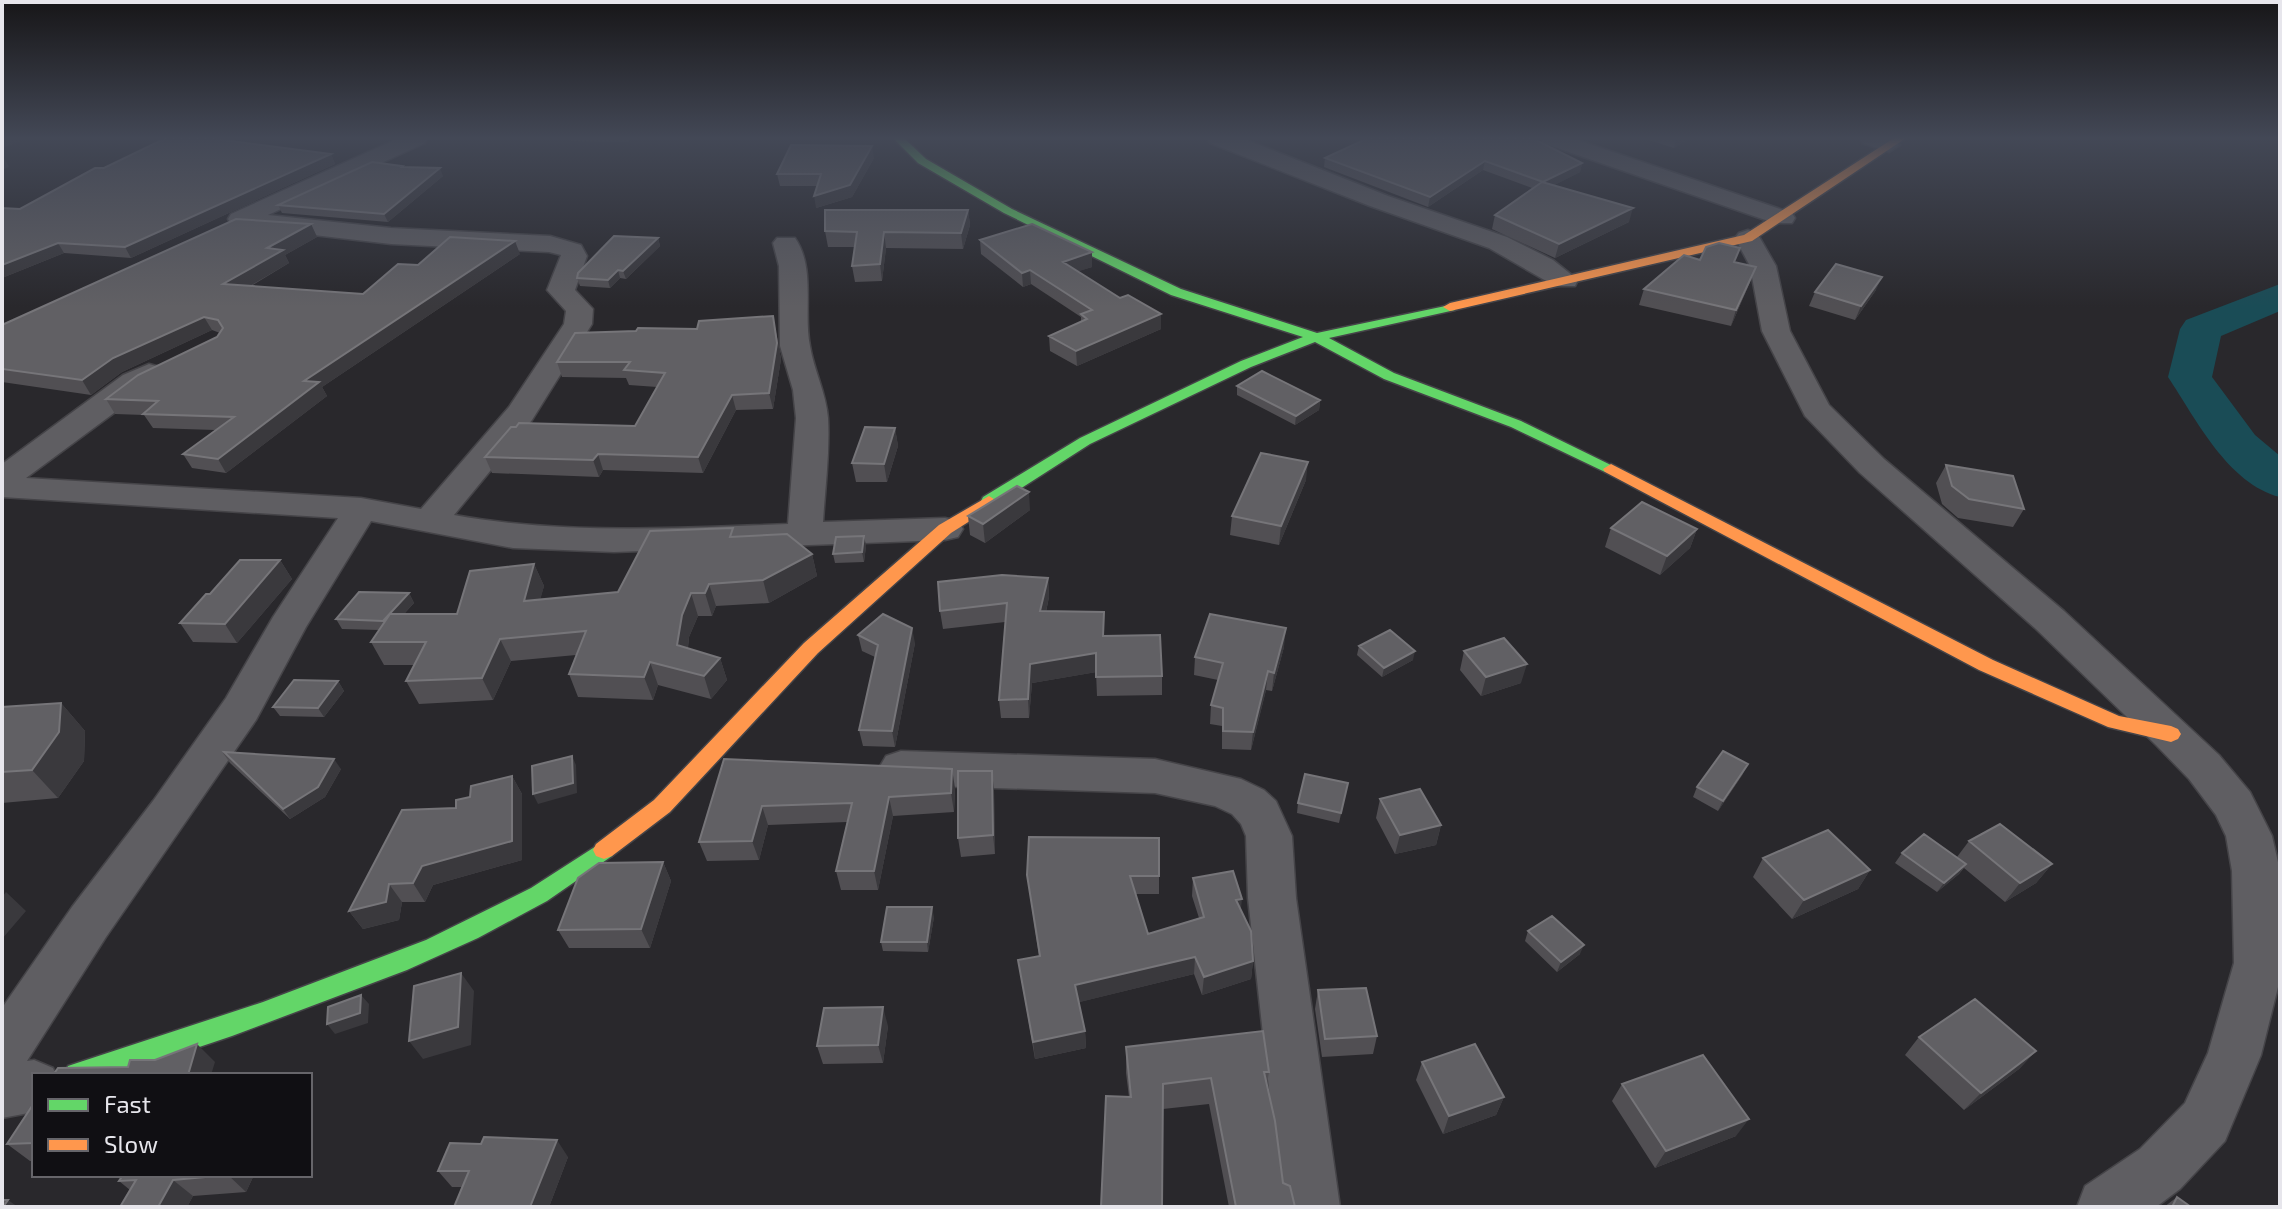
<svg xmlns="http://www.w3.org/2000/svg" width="2282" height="1209" font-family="'Exo 2',sans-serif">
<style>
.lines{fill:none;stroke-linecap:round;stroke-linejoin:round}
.river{fill:#1a4c56;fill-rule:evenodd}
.street-casing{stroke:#454448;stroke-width:3}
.fast-casing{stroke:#454448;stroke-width:3}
.slow-casing{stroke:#454448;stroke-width:3}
.street{fill:#5f5e62;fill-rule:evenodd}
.fast{fill:#63d668;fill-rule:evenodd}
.slow{fill:#ff974d;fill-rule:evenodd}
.wall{fill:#514f53}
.shaded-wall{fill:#3a393d}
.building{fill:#616064;stroke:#767579;stroke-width:2}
</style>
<rect width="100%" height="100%" fill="#29282c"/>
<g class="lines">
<!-- river -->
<path class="river" d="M2280,284V311L2221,336L2212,377L2255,435L2280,456V497C2228,484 2196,419 2168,377L2180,329L2186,320Z"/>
<!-- street casing -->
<g class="street-casing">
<path id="street" d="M399,138H428L425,143L268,215L391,228L550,236L581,245L587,256L575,290L593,309L592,324L532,420L454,515C565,535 676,528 788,524L796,418L793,390L780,346L779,266L773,243L777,238H795C816,268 803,312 810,346C814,371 826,392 828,418C830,452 825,488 823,522L945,518L958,521L963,529L958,537L945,540L614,552L513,548L371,521L306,627L256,720L106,937L27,1061L34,1060L53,1068L56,1075H34V1112L2,1118V1008L72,907L153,801L226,698L273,617L338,518L2,497V464L123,375L149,364L160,367L164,373L160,379L26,478L361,498L421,509L509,407L564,324L566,311L547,290L561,255L549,252L391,244L262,229L251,223L240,226L231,224L228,219L231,214Z
M1207,138L1247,140L1388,196L1507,237L1553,260L1578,280L1575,286H1555L1489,248L1370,206L1210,143Z
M1540,138H1572L1792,213L1795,218L1792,223H1774L1543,143Z
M1859,138H1890L1900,145L1889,152L1862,143Z
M1748,230L1757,233L1776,266L1790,331L1829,405L1884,459L2064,611L2219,755L2250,792L2272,836L2280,871V979L2261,1055L2225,1141L2180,1189L2156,1207H2077L2085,1186L2140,1149L2185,1103L2208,1053L2234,963L2232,871L2226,836L2216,815L2189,779L2156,745L2036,629L1860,473L1805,416L1762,331L1750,266L1735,238L1739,233Z
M901,751L1155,759L1241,779L1264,790L1276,801L1292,836L1296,898L1340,1207H1282L1248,898L1246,836L1241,824L1232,814L1215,806L1155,793L901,785L886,780L879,768L886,756Z"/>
</g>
<!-- fast casing -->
<g class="fast-casing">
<path id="fast" d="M893,138H904L926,159L1012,209L1181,289L1317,333L1455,304V310L1329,338L1394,373L1521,421L1619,469L1617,472H1605L1511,427L1384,379L1315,342L1251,367L1090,444L995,505H983L981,501L983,497L1080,438L1241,361L1303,337L1171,295L1004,213L918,163Z
M604,841L612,844L615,850L612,856L547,901L478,938L407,970L232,1036L116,1075H64L68,1066L77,1063L263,1002L426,940L531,888Z"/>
</g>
<!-- slow casing -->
<g class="slow-casing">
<path id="slow" d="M1894,138H1906L1752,241L1450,311L1443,307L1450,303L1744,235Z
M1611,464L1993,660L2119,716L2171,726L2178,729L2181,734L2178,739L2171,742L2108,727L1979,670L1605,472L1603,469Z
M989,496L997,501L995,505L951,533L818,653L670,812L612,856L604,859L596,856L593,850L596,844L654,800L804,643L939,525Z"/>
</g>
<!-- street -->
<use href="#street" class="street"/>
<!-- fast -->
<use href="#fast" class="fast"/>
<!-- slow -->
<use href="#slow" class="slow"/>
</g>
<!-- wall -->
<path class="wall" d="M570,138H632L628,142L571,141Z
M1362,138H1532L1582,163L1580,172L1554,185L1629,222L1555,258L1492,229L1495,215L1532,188L1483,170L1428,207L1324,167L1325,158L1366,139Z
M1642,138H1690L1674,148Z
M331,154L335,164L131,258L64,253L2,278V208L20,209L104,168Z
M874,158L852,197L816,208L817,186H780L777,174Z
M402,167L443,176L388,222L282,213L278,205Z
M968,210L970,225L963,249L886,248L882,281L855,282L852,266L855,247H828L825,231Z
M311,224L317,237L285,255L289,263L251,286L363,294L418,265L520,254L322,387L327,396L226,473L192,468L183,454L215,430L153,428L144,415L115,414L106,399L217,337L220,333L212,330L122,372L91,395L2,382V325Z
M658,238L660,246L626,279L620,278L610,288L580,286L577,278Z
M980,240L1092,267L1078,271L1161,329L1077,366L1050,351L1049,336L1081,322V317L1031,284L1023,287L981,254Z
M1700,260L1734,262L1750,282L1731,326L1639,305L1644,289Z
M1876,290L1855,320L1809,306L1815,292Z
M773,316L781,359L773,409L736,410L703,473L603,470L599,477L492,473L485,457L635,426L657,387L629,385L626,378L562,377L557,362L697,329Z
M1237,386L1320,400L1319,410L1295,425L1237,395Z
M895,428L898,446L887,482H856L852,463Z
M1946,465L2024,509L2013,527L1958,518L1942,504L1936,483Z
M1306,480L1279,545L1230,535L1232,516Z
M1030,510L985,543L970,535L968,516Z
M1611,528L1697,529L1690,548L1660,575L1605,547Z
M735,536L812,554L817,576L769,603L716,606L712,616H698L689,637L688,648L720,658L727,680L711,699L658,685L653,700L578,697L569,674L576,655L511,661L493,700L419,704L406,681L414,665H384L371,642L379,630L342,629L336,619L409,593L414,603L404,614H457L534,564L544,586L540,599L618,592Z
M864,536L866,546L864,562L835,563L833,554Z
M280,560L292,579L237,643L193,642L180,623L210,594Z
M1048,578L1049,597L1046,612L1104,636L1162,676V695L1097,696L1096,672L1032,683L1029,718H1001L999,700L1005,622L943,629L940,611Z
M858,635L915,643L895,747L863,746L859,730L875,657L862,651Z
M1359,646L1413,660L1382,677L1357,655Z
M1284,647L1272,691L1266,690L1251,750L1222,749V726L1210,724L1211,705L1218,680L1194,675L1195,657Z
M1464,651L1521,683L1481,696L1460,670Z
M338,681L344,691L324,717L280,716L273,707Z
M61,703L85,731L84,761L58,798L2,803V707Z
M223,753L341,769L325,797L290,819L230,763Z
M724,759L955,788L954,812L893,816L878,890H841L836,871L847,822L768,825L759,860L707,861L699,842Z
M1743,774L1718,811L1693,797L1697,787Z
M512,776L522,794V860L433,885L425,902H402L399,920L363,929L349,911L456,808L470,797Z
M994,790L995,854L961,857L958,838Z
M1346,792L1339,823L1297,813L1298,803Z
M1380,799L1441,825L1436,845L1395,854L1376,818Z
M1159,838V894H1136L1148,934L1199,918L1192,896L1193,878L1241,910L1253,961L1251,979L1202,995L1194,974L1079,1002L1085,1031L1086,1048L1035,1059L1018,960L1039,956L1027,875Z
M1969,841L2052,864L2036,883L2005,902L1964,868L1959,874L1937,892L1895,863L1902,853L1957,857Z
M1763,858L1870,870L1858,889L1792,919L1753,877Z
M663,862L671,881L650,948H569L558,930Z
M934,917L928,952L883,951L881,942Z
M1528,931L1580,954L1557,972L1525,941Z
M1318,990L1377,1036L1373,1054L1322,1057L1315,1009Z
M888,1026L883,1063L823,1064L817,1046Z
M1919,1037L2036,1051L2019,1069L1964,1110L1905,1055Z
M1126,1047L1269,1072L1267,1084L1283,1183L1295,1207H1229L1209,1104L1163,1109L1129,1097L1126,1073Z
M1422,1062L1504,1097L1496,1115L1443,1134L1416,1080Z
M1622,1084L1736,1136L1655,1168L1612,1101Z
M34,1103V1161H30L7,1144Z
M481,1144L568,1157L549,1207H454L462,1187H452L438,1171Z
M123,1175H254L246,1192L193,1196L187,1207H120L130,1190L119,1181Z
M2177,1197L2191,1207H2164Z"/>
<!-- shaded-wall -->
<path class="shaded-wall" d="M2,138H26L27,139L2,148Z
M1676,138H1690L1674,148Z
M872,146L874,158L852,197L816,208L814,196Z
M331,154L335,164L131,258L125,247Z
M5,159L9,167L2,170V160Z
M1485,161L1483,170L1428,207L1430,197Z
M1582,163L1580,172L1541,192L1543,182Z
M440,168L443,176L388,222L384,214Z
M1633,208L1629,222L1555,258L1559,244Z
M968,210L970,225L963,249L961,233Z
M311,224L317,237L285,255L289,263L231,297L223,284L267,248Z
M884,232L886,248L882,281L880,264Z
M658,238L660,246L626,279L623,271Z
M515,241L520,254L322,387L327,396L226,473L218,459L304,381Z
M58,243L64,253L2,278V265Z
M1092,252V267L1064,276L1063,262Z
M1756,267L1750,282L1731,326L1736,310Z
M618,270L620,278L610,288L608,280Z
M1030,270L1031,284L1023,287L1022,273Z
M1882,277L1876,290L1855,320L1861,306Z
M1161,314V329L1077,366L1076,351Z
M773,316L781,359L773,409L769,393Z
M204,317L212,330L122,372L91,395L82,380L113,358Z
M732,395L736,410L703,473L698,457Z
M1320,400L1319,410L1295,425L1296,416Z
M895,428L898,446L887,482L884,464Z
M598,454L603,470L599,477L593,460Z
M1308,462L1306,480L1279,545L1281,526Z
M1029,492L1030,510L985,543L983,524Z
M1697,529L1690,548L1660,575L1667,556Z
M864,536L866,546L864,562L862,552Z
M812,554L817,576L769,603L763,580Z
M280,560L292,579L237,643L225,624Z
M534,564L544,586L534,623L524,601Z
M1048,578L1049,597L1042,630L1040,611Z
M709,584L716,606L712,616L705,593Z
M409,593L414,603L388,631L383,621Z
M691,593L698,616L689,637L685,667L677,645L682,615Z
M912,628L915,643L895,747L892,731Z
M1286,628L1284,647L1272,691L1274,673Z
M500,639L511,661L493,700L482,678Z
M1415,651L1413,660L1382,677L1384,668Z
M1096,653L1097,672L1032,683L1029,718L1028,699L1030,664Z
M720,658L727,680L711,699L704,676Z
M650,662L658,685L653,700L644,677Z
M1527,664L1521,683L1481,696L1486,677Z
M1268,671L1266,690L1251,750L1253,732Z
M338,681L344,691L324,717L318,708Z
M61,703L85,731L84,761L58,798L32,770Z
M572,756L576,765L577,793L538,804L533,794Z
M334,759L341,769L325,797L290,819L283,809Z
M1748,764L1743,774L1718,811L1723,801Z
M952,769L955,788L954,812L951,793Z
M992,771L994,790L995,854L993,835Z
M512,776L522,794V860L433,885L425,902L413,883L422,866Z
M889,797L893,816L878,890L874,871Z
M762,806L768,825L759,860L752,841Z
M1441,825L1436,845L1395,854L1400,835Z
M663,862L671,881L650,948L641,929Z
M1966,864L1959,874L1937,892L1944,883Z
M2052,864L2036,883L2005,902L2020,883Z
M1870,870L1858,889L1792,919L1804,900Z
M389,884L402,902L399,920L363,929L349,911Z
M6,892L26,911L2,939V897Z
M1242,899L1240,917L1236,900Z
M932,907L934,917L928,952L927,942Z
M1584,945L1580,954L1557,972L1561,962Z
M1195,957L1194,974L1076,1003L1075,985Z
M1253,961L1251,979L1202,995L1204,977Z
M461,973L474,991L471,1045L423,1059L409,1041Z
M361,995L369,1004L368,1023L335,1034L327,1024Z
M883,1007L888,1026L883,1063L878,1045Z
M1085,1031L1086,1048L1035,1059L1033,1042Z
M197,1044L215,1062L211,1075H188Z
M2036,1051L2019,1069L1964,1110L1981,1093Z
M1504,1097L1496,1115L1443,1134L1449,1116Z
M1749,1119L1736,1136L1655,1168L1666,1151Z
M557,1140L568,1157L549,1207H530Z
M228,1175H254L246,1192Z
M173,1180L193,1196L187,1207H158Z
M8,1200L18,1207H3Z"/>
<!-- building -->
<path class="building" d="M166,138H208L331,154L125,247L58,243L2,265V208L20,209L95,168H104Z
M1368,138H1532L1582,163L1543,182L1485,161L1430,197L1325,158Z
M791,145L872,146L850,185L814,196L821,174H777Z
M372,162L402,166L400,167L440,168L384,214L278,205Z
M1542,182L1633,208L1559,244L1495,215Z
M825,210H968L961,233L884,232L880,264L852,266L857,232L825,231Z
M236,219L311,224L267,248L283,250L223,284L363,294L398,264L418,265L450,237L515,241L304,381L319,382L218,459L183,454L234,417L143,414L158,401L106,399L138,375L217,337L223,328L218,320L204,317L113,358L82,380L2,369V325Z
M1032,224L1092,252L1063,262L1120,298L1128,295L1161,314L1076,351L1049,336L1087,319L1081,314L1092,310L1030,270L1022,273L980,240Z
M614,236L658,238L623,271L618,270L608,280L577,278L578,273Z
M1719,243L1740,248L1734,262L1756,267L1736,310L1644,289L1684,255L1700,260L1706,247Z
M1836,264L1882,277L1861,306L1815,292Z
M773,316L777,343L769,393L732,395L698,457L598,454L593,460L485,457L511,427H516L519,423L635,426L665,373L624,370L630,362H557L575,333L636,331L638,328L697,329L699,321Z
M1262,371L1320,400L1296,416L1237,386Z
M865,427L895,428L884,464L852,463Z
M1261,453L1308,462L1281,526L1232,516Z
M1946,465L2013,476L2024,509L1969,499L1952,486Z
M1017,486L1029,492L983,524L968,516Z
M1642,502L1697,529L1667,556L1611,528Z
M733,528L730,537L787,534L812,554L763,580L709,584L705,593H691L682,615L677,645L720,658L704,676L650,662L644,677L569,674L586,631L500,639L482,678L406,681L426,642H371L390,614H457L470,571L534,564L524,601L618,592L650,531Z
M864,536L862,552L833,554L836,537Z
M240,560H280L225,624L180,623L206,594H210Z
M1002,575L1048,578L1040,611L1104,612L1103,636L1160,635L1162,676L1096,677V653L1030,664L1028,699L999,700L1007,603L940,611L938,582Z
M359,592L409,593L383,621L336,619Z
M883,614L912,628L892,731L859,730L878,645L858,635Z
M1210,614L1286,628L1274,673L1268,671L1253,732L1223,731V708L1211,705L1223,663L1195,657Z
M1390,630L1415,651L1384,668L1359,646Z
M1504,638L1527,664L1486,677L1464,651Z
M294,680L338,681L318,708L273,707Z
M61,703L59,732L32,770L2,772V707Z
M1723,751L1748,764L1723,801L1697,787Z
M224,752L334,759L318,787L283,809Z
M572,756L573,783L533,794L532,766Z
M724,759L952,769L951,793L889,797L874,871H836L852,803L762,806L752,841L699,842Z
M958,771H992L993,835L958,838Z
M1305,774L1348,783L1341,813L1298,803Z
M512,776V841L422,866L413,883L389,884L386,902L349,911L402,810L456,808V800L470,797L471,786Z
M1420,789L1441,825L1400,835L1380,799Z
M2000,824L2052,864L2020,883L1969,841Z
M1828,830L1870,870L1804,900L1763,858Z
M1924,834L1966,864L1944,883L1902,853Z
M1029,837L1159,838V876H1130L1148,934L1204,917L1193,878L1233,871L1242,899L1236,900L1251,931L1253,961L1204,977L1195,957L1075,985L1085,1031L1033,1042L1018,960L1040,956L1027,875Z
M663,862L641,929L558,930L578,878L599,863Z
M887,907H932L927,942H881Z
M1552,916L1584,945L1561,962L1528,931Z
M461,973L458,1027L409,1041L414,986Z
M1366,988L1377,1036L1325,1039L1318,990Z
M361,995L360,1013L327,1024L328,1007Z
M1975,999L2036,1051L1981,1093L1919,1037Z
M883,1007L878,1045L817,1046L824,1008Z
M1263,1031L1269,1072H1264L1275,1121L1283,1183L1290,1186L1295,1207H1236L1211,1078L1163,1084L1162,1207H1101L1106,1096L1131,1097L1126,1047Z
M197,1044L188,1075H53L58,1068L128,1067L130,1060H155Z
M1475,1044L1504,1097L1449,1116L1422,1062Z
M1703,1055L1749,1119L1666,1151L1622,1084Z
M34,1103V1143L7,1144Z
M484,1137L557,1140L530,1207H454L469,1171H438L450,1143L481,1144Z
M123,1175H227L173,1180L158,1207H120L136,1180L119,1181Z
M2177,1197L2191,1207H2172Z
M2,1200H8L3,1207H2Z"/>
<!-- sky -->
<linearGradient id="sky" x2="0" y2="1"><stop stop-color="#171618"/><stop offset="0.45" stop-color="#434856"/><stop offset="1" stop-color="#434856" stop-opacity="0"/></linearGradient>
<rect width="2282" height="307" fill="url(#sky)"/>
<!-- border -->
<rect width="2282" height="1209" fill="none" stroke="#e7e6ec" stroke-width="8"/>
<!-- legend -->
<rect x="32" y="1073" width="280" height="104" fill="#100f13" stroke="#66656a" stroke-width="2"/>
<rect x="48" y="1099" width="40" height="12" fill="#63d668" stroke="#66656a" stroke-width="2"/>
<text x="104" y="1113" font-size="24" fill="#e7e6ec">Fast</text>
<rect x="48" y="1139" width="40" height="12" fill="#ff974d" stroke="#66656a" stroke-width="2"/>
<text x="104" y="1153" font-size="24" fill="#e7e6ec">Slow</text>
</svg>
